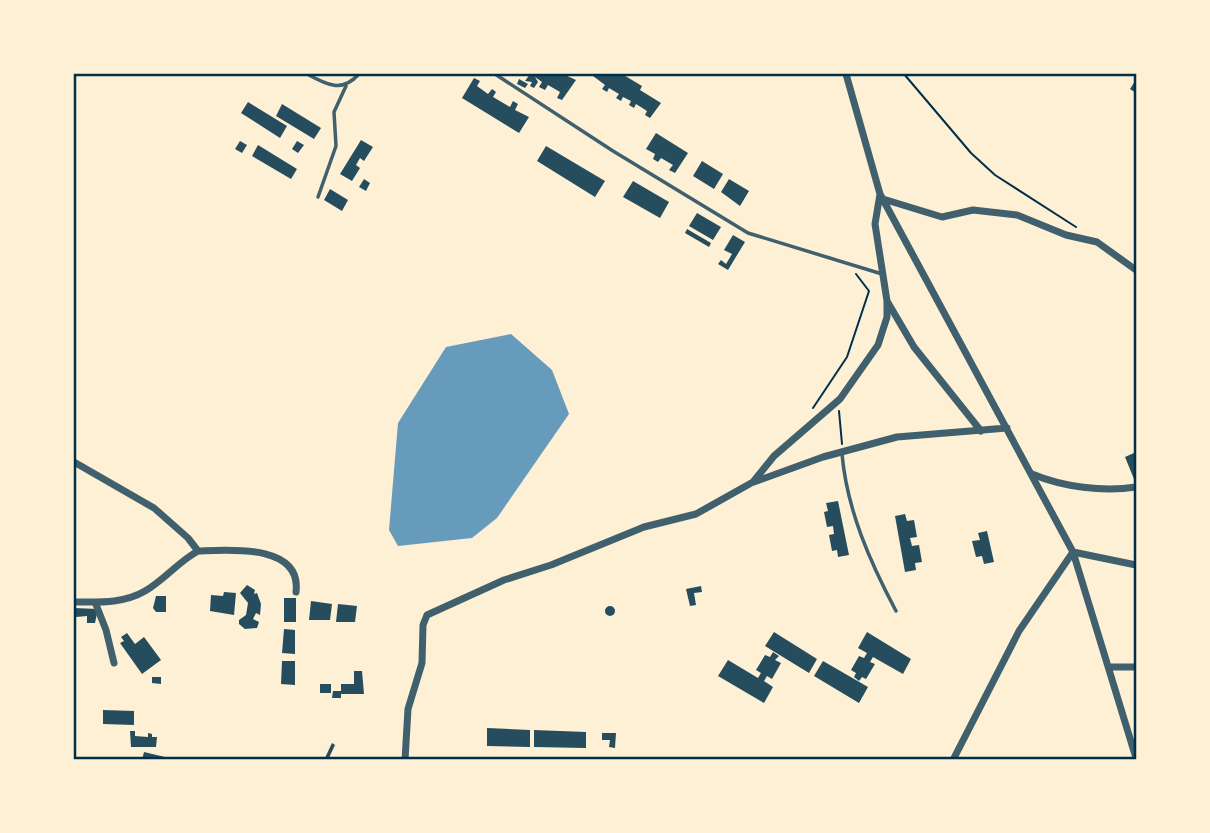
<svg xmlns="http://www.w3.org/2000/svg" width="1210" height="833" font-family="'Times New Roman',serif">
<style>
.water{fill:#669bbc}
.building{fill:#264d5e}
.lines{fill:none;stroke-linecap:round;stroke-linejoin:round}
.path{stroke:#003049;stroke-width:2}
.service{stroke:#3f606c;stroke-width:3.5}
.minor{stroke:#3f606c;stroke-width:7}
.neatline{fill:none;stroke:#003049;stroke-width:2.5}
</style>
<rect width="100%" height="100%" fill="#fdf0d5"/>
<!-- water -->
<path class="water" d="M511,334L552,370L569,414L497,518L472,538L398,546L389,530L398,423L446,347Z"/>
<!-- building -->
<path class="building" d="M530,74H563L576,80L562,100L557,98L560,92L548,85L545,90L539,87L542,82L535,77L538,82L534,88L530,86L532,82L525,81Z
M595,74H622L642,86L640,90L661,103L650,118L645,115L647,111L636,104L634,108L629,105L631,101L623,97L621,101L616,98L619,94L609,88L607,92L602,89L605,85L593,76Z
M474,78L480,81L477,86L488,94L492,89L496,92L493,97L510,107L513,101L518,104L515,110L529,117L519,133L462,98Z
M519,79L528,84L525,88L517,84Z
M1135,81L1136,82V93L1130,89Z
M248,102L287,126L280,138L241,113Z
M282,104L321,128L314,139L276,116Z
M656,133L688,153L675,173L669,170L673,165L661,158L658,162L653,159L655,154L646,149Z
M361,140L373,147L364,161L360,158L356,165L360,168L352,181L340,174Z
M240,141L247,145L242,153L235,149Z
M297,141L304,145L298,153L292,149Z
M258,145L297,169L291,179L252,156Z
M546,146L605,181L595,197L537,161Z
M702,161L723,174L714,189L693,176Z
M364,179L370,183L366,191L359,187Z
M729,179L749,191L740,206L721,192Z
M633,181L669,202L660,218L623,197Z
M330,189L348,200L342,211L324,200Z
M697,213L721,227L713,240L689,226Z
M687,229L711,243L709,247L685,233Z
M733,235L745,242L728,270L718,264L721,260L726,264L732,254L724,250Z
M1136,452V484L1125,457Z
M838,501L849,555L838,557L837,550L832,551L829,535L834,534L833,526L827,527L824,512L828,511L826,503Z
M905,514L907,521L914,520L917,537L910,538L912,546L919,545L922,562L915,563L916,570L905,572L895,516Z
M987,531L994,562L984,564L982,556L976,557L972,541L980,540L978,533Z
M247,585L255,590L254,594L257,593L261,604L260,615L256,613L253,619L259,622L257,628L245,629L239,624V620L246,615L248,603L240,593Z
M701,586L702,592L694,593L696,605L690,606L686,589Z
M224,592L236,593L234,615L210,611L211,595L223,596Z
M156,596H166V612H156L153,608Z
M284,598H296V622H284Z
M311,601L332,604L330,620H309Z
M338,604L357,606L355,622H336Z
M605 611a5 5 0 1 1 10 0a5 5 0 1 1-10 0Z
M74,608L98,609L95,623H87V616L76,617Z
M284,629L295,630V654L282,653Z
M774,632L817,659L809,673L765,646Z
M867,632L911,659L903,674L873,657L870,662L875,664L866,679L862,677L859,681L854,677L856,673L851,670L859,656L864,658L867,653L858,648Z
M127,633L135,644L144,637L161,660L142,674L120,643L124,641L121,637Z
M773,652L779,656L775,660L781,663L772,679L767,676L764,681L773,687L764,703L718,676L728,660L758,678L761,673L756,670L765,655L770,657Z
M282,661H295V685L281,684Z
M823,661L868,687L859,703L814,676Z
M354,671H362L364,694H341V698H332L333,691H341V684H354Z
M152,677H161V684L152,683Z
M320,684H331V693H320Z
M103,710L134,711V725L103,724Z
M487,728L530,730V747L487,746Z
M534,730L586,732V748L534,747Z
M130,731H135V736L148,737V733L152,734V737H157L156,747H131Z
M602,733H616L615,748L609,747L610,740H602Z
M332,743L335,745L328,760H324Z
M144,752L165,757V760H142Z"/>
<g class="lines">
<!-- path -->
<path class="path" d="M904,74L971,153L995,175L1076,227
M813,408L847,357L869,291L856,274
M839,411L842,444"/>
<!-- service -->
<path class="service" d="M307,74C327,85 342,93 359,74
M495,74L613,151L748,233L882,274
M318,197L336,146L334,112L346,86
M842,454C847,510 870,562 896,611"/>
<!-- minor -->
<path class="minor" d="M846,74L880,194L1073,552L1136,758
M883,199L942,217L973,210L1017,215L1066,235L1097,242L1136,270
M887,301L914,347L981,431
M74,462L154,508L188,538L198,551C228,550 302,543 296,592
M1032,474C1063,487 1103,492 1136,487
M754,482L823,457L897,437L1007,428
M1073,552L1136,565
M74,602C97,602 123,604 145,591C164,580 178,562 198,551
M95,602L106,630L114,663
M1109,667H1136
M405,760L408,709L422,663L423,625L427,615L504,580L551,565L644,527L696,514L753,482L774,456L840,399L878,345L887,317V301L875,224L880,194
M953,760L1019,631L1073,552"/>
</g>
<!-- border -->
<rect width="1210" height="833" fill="none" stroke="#fdf0d5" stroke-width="150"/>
<rect x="75" y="75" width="1060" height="683" class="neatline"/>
</svg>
